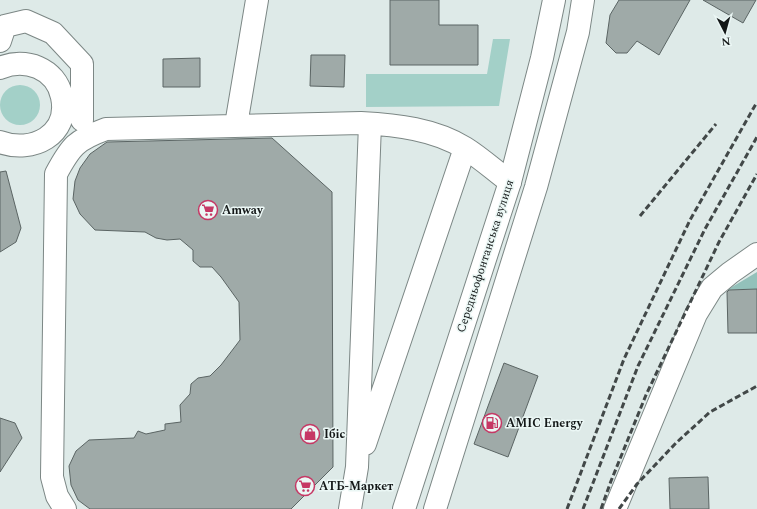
<svg xmlns="http://www.w3.org/2000/svg" width="757" height="509" font-family="Spectral,serif">
<style>
.green{fill:#a3d0c8}
.forest{fill:#93c1ba}
.building{fill:#9faaa8;stroke:#5b6564}
.lines{fill:none;stroke-linecap:round;stroke-linejoin:round}
.minor-casing{stroke:#7c8785;stroke-width:24}
.major-casing{stroke:#7c8785;stroke-width:24}
.minor{stroke:#fff;stroke-width:22}
.major{stroke:#fff;stroke-width:22}
.rail{stroke:#424848;stroke-width:3;stroke-dasharray:6 3;stroke-linecap:butt}
.labels{text-anchor:middle;stroke-width:3;stroke-linejoin:round;paint-order:stroke}
.poi-label{font-size:12px;font-weight:bold;fill:#141818;stroke:#ebf7f5;text-anchor:start}
.street-label{font-size:12px;fill:#141818;stroke:#ebf7f5}
</style>
<rect width="100%" height="100%" fill="#deeae8"/>
<!-- green -->
<path class="green" d="M493,39H510L499,106L366,107V74H487Z
M0 105a20 20 0 1 1 40 0a20 20 0 1 1-40 0Z"/>
<!-- forest -->
<path class="forest" d="M757,272V289L727,290Z"/>
<!-- building -->
<path class="building" d="M390,0H439V25H478V65H390Z
M619,0H690L659,55L637,41L627,53H616L606,43L610,15Z
M703,0H756L743,23Z
M311,55H345L344,87L310,86Z
M200,58V87H163V59Z
M272,138L332,192L333,467L291,509H90L78,500L71,485L69,466L76,451L89,440L134,438L138,431L146,434L165,430V424L181,422L180,405L190,394L191,384L198,378L210,376L221,365L240,340L239,302L221,277L212,267H200L193,261V250L180,239L167,240L156,238L145,232L95,230L80,214L73,199L75,181L80,168L90,154L107,142Z
M6,171L21,228L16,242L0,252V172Z
M757,289V333H728L727,292L729,290Z
M504,363L538,376L508,457L474,444Z
M0,418L15,423L22,438L0,472Z
M708,477L709,509H670L669,478Z"/>
<g class="lines">
<!-- minor casing -->
<g class="minor-casing">
<path id="minor" d="M0,41L5,26L26,21L53,33L82,64V120
M0,68C25,57 56,68 62,97C70,135 32,154 0,142
M236,125L257,0
M365,444L465,148
M65,509L57,496L52,477L56,174C71,146 76,140 106,129L361,123C397,125 434,129 465,148C481,158 495,171 510,182
M350,509L357,467L370,124
M615,509L696,314L712,288L730,273L757,254"/>
</g>
<!-- major casing -->
<g class="major-casing">
<path id="major" d="M404,509L510,182L542,58L554,0
M435,509L536,187L578,32L583,0"/>
</g>
<!-- minor -->
<use href="#minor" class="minor"/>
<!-- major -->
<use href="#major" class="major"/>
<!-- rail -->
<path class="rail" d="M640,216L716,124
M567,509L624,359L690,220L757,102
M583,509L638,366L705,229L757,137
M601,509L611,481L646,395L719,242L757,174
M619,509L637,484L676,443L710,412L757,386"/>
</g>
<!-- icons -->
<defs>
<g id="supermarket-ring" transform="scale(1)"><circle r="9.5" fill="#ebf7f5" stroke="#c63865" stroke-width="1.5"/><path d="M-6-5.5h2.5l.6 2H6L4.5 2H-2.5L-4.4-4H-6ZM-1.5 3.2a1.3 1.3 0 1 0 .1 0ZM3 3.2a1.3 1.3 0 1 0 .1 0Z" fill="#c63865"/></g>
<g id="fuel-ring" transform="scale(1)"><circle r="9.5" fill="#ebf7f5" stroke="#c63865" stroke-width="1.5"/><path d="M-5.5-6h7V0h2V4h1.3V-2.5L3-4.5l.8-.8L6-3V5H2.5V1h-1V6h-7ZM-4.2-4.7v3.2H.2V-4.7Z" fill="#c63865"/></g>
<g id="shop-ring" transform="scale(1)"><circle r="9.5" fill="#ebf7f5" stroke="#c63865" stroke-width="1.5"/><path d="M-5-2.5h2.3a2.7 3.5 0 0 1 5.4 0H5L5.5 6h-11ZM-1.5-2.5h3a1.5 2.3 0 0 0-3 0Z" fill="#c63865"/></g>
</defs>
<g fill-rule="evenodd">
<use href="#supermarket-ring" x="208" y="210"/>
<use href="#fuel-ring" x="492" y="423"/>
<use href="#shop-ring" x="310" y="434"/>
<use href="#supermarket-ring" x="305" y="486"/>
</g>
<g class="labels">
<!-- poi labels -->
<g class="poi-label">
<text x="222" y="214">Amway</text>
<text x="506" y="427">AMIC Energy</text>
<text x="324" y="438">Ібіс</text>
<text x="319" y="490">АТБ-Маркет</text>
</g>
<!-- street labels -->
<g class="street-label">
<text transform="translate(485 256) rotate(-72)" y="4">Середньофонтанська вулиця</text>
</g>
</g>
<!-- north arrow -->
<g transform="translate(725 32) rotate(174)" stroke="#ebf7f5" stroke-width="3" paint-order="stroke">
<path d="M0-3L7 15L0 10L-7 15Z" fill="#141818"/>
<text y="-6" font-size="11" font-weight="bold" text-anchor="middle" fill="#141818">N</text>
</g>
</svg>
